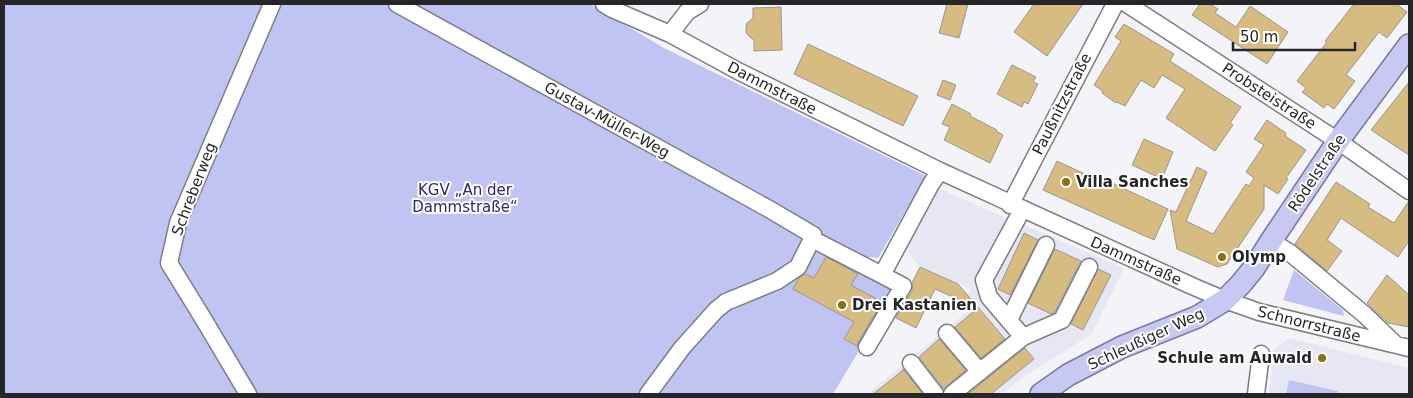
<svg xmlns="http://www.w3.org/2000/svg" width="1413" height="398" font-family="'DejaVu Sans',sans-serif">
<style>
.built{fill:#e6e7f3}
.green{fill:#c0c4f3}
.building{fill:#d6bc80;stroke:#999793}
.lines{fill:none;stroke-linecap:round;stroke-linejoin:round}
.minor-casing{stroke:#7d7e82;stroke-width:19}
.major-casing{stroke:#7779a7;stroke-width:24}
.minor{stroke:#fff;stroke-width:16}
.major{stroke:#c8c9f3;stroke-width:21}
.poi-dot{fill:#8d6e11;stroke:#fff;stroke-width:2}
.labels{text-anchor:middle;stroke-width:4;stroke-linejoin:round;paint-order:stroke}
.street-label{font-size:15px;fill:#262628;stroke:#fff}
.poi-label{font-size:15px;font-weight:bold;fill:#262628;stroke:#fff;text-anchor:start}
.park-label{font-size:15px;fill:#2d276a;stroke:#fff}
</style>
<rect width="100%" height="100%" fill="#f3f3f8"/>
<!-- built -->
<path class="built" d="M937,188L1124,268L1092,334L1022,378L1002,394H867L968,311L966,302L971,289L919,266L905,248Z
M1289,338L1409,368V394H1269L1274,349Z"/>
<!-- green -->
<path class="green" d="M4,4H590L664,48L926,176L878,258L830,253L895,291L833,394H4Z
M1294,270L1343,310L1344,316L1283,300Z
M1289,380L1338,391L1337,394H1286Z"/>
<!-- building -->
<path class="building" d="M947,4H968L959,38L939,33Z
M1034,4H1083L1047,56L1014,32Z
M1200,4H1210L1218,9L1215,13L1236,27L1250,6L1288,32L1267,64L1192,15Z
M1354,4H1396L1407,12L1387,38L1379,32L1346,75L1355,81L1334,109L1327,104L1324,108L1302,92L1306,88L1297,81L1327,42L1325,41Z
M781,7L782,50L754,51V41L746,33V28L747,23L753,18V8Z
M1124,24L1174,54L1170,61L1241,107L1230,123L1233,125L1215,151L1166,118L1185,89L1162,75L1154,88L1141,80L1125,106L1117,102L1116,103L1102,93L1103,91L1094,85L1121,41L1115,37Z
M808,44L918,96L903,126L794,74Z
M1012,65L1036,77L1033,82L1038,84L1028,104L1024,102L1022,107L997,94Z
M943,80L956,85L950,100L937,95Z
M1409,82V155L1371,130Z
M952,104L971,114L970,116L997,130L996,131L1003,135L990,163L944,140L950,127L942,124Z
M1267,120L1286,133L1285,136L1306,150L1286,178L1288,179L1278,194L1264,185V209L1227,264L1218,267L1177,249L1170,210L1176,212L1197,167L1207,172L1186,221L1213,234L1246,184L1249,186L1254,178L1246,172L1264,145L1254,139Z
M1144,139L1173,152L1162,179L1132,165Z
M1057,161L1102,182L1103,179L1168,209L1154,240L1043,190Z
M1336,182L1370,204L1368,207L1394,223L1409,201V241L1398,257L1341,218L1327,240L1342,251L1327,271L1295,244Z
M1024,233L1038,240L1010,295L998,289Z
M1055,249L1081,261L1055,312L1051,314L1028,303Z
M826,257L858,274L851,285L882,302L858,342L857,346L844,339L854,322L793,289L799,278L805,274L814,278Z
M920,267L958,284L1005,339L981,358L955,327L978,308L935,289L916,328L896,318L912,291V283Z
M1098,269L1111,275L1083,330L1071,324Z
M1387,275L1409,295V327L1388,323L1367,303Z
M939,339L966,370L944,389L919,357Z
M1025,348L1034,359L991,394H968Z
M903,369L923,394H873L902,371Z"/>
<g class="lines">
<!-- minor casing -->
<g class="minor-casing">
<path id="minor" d="M397,4L769,209L813,235L812,239
M604,4L612,9L670,34L738,71L940,171L1192,286L1225,300L1259,312L1409,348
M1127,4L1338,141L1409,191
M670,34L687,12L700,4
M1010,205L1115,4
M1271,241L1289,252L1365,315L1395,344
M1009,320L1046,245
M947,333L980,372
M1023,337L1062,320L1089,267
M867,347L903,286L882,275
M911,363L935,394
M248,394L204,320L169,263L178,223L272,4
M648,394L682,348L716,310L726,302L777,281L798,267L812,239L882,275L931,184L940,171
M952,394L1023,337L989,297L984,280L1022,210
M1256,394L1261,354"/>
</g>
<!-- major casing -->
<g class="major-casing">
<path id="major" d="M1041,394L1068,375L1122,347L1197,317L1225,300L1240,285L1254,268L1271,241L1338,141L1409,45"/>
</g>
<!-- minor -->
<use href="#minor" class="minor"/>
<!-- major -->
<use href="#major" class="major"/>
</g>
<!-- markers -->
<g class="poi-dot">
<circle cx="1066" cy="182" r="5"/>
<circle cx="1222" cy="257" r="5"/>
<circle cx="842" cy="305" r="5"/>
<circle cx="1322" cy="358" r="5"/>
</g>
<g class="labels">
<!-- street labels -->
<g class="street-label">
<text transform="translate(772 88) rotate(27)" y="5">Dammstraße</text>
<text transform="translate(1269 96) rotate(33)" y="5">Probsteistraße</text>
<text transform="translate(1062 104) rotate(-63)" y="5">Paußnitzstraße</text>
<text transform="translate(607 120) rotate(29)" y="5">Gustav-Müller-Weg</text>
<text transform="translate(1317 173) rotate(-56)" y="5">Rödelstraße</text>
<text transform="translate(194 189) rotate(-69)" y="5">Schreberweg</text>
<text transform="translate(1136 261) rotate(24)" y="5">Dammstraße</text>
<text transform="translate(1309 324) rotate(14)" y="5">Schnorrstraße</text>
<text transform="translate(1146 339) rotate(-25)" y="5">Schleußiger Weg</text>
</g>
<!-- poi labels -->
<g class="poi-label">
<text x="1076" y="187">Villa Sanches</text>
<text x="1232" y="262">Olymp</text>
<text x="852" y="310">Drei Kastanien</text>
<text x="1312" y="363" text-anchor="end">Schule am Auwald</text>
</g>
<!-- park labels -->
<g class="park-label">
<text x="465" y="195">KGV „An der<tspan x="465" dy="17">Dammstraße“</tspan></text>
</g>
</g>
<!-- border -->
<rect width="1413" height="398" fill="none" stroke="#262628" stroke-width="10"/>
<!-- scale -->
<path d="M1233 42v8h122v-8" fill="none" stroke="#262628" stroke-width="2.5"/>
<text x="1240" y="42" font-size="15" fill="#262628" stroke="#ffffff" stroke-width="4" paint-order="stroke">50 m</text>
</svg>
